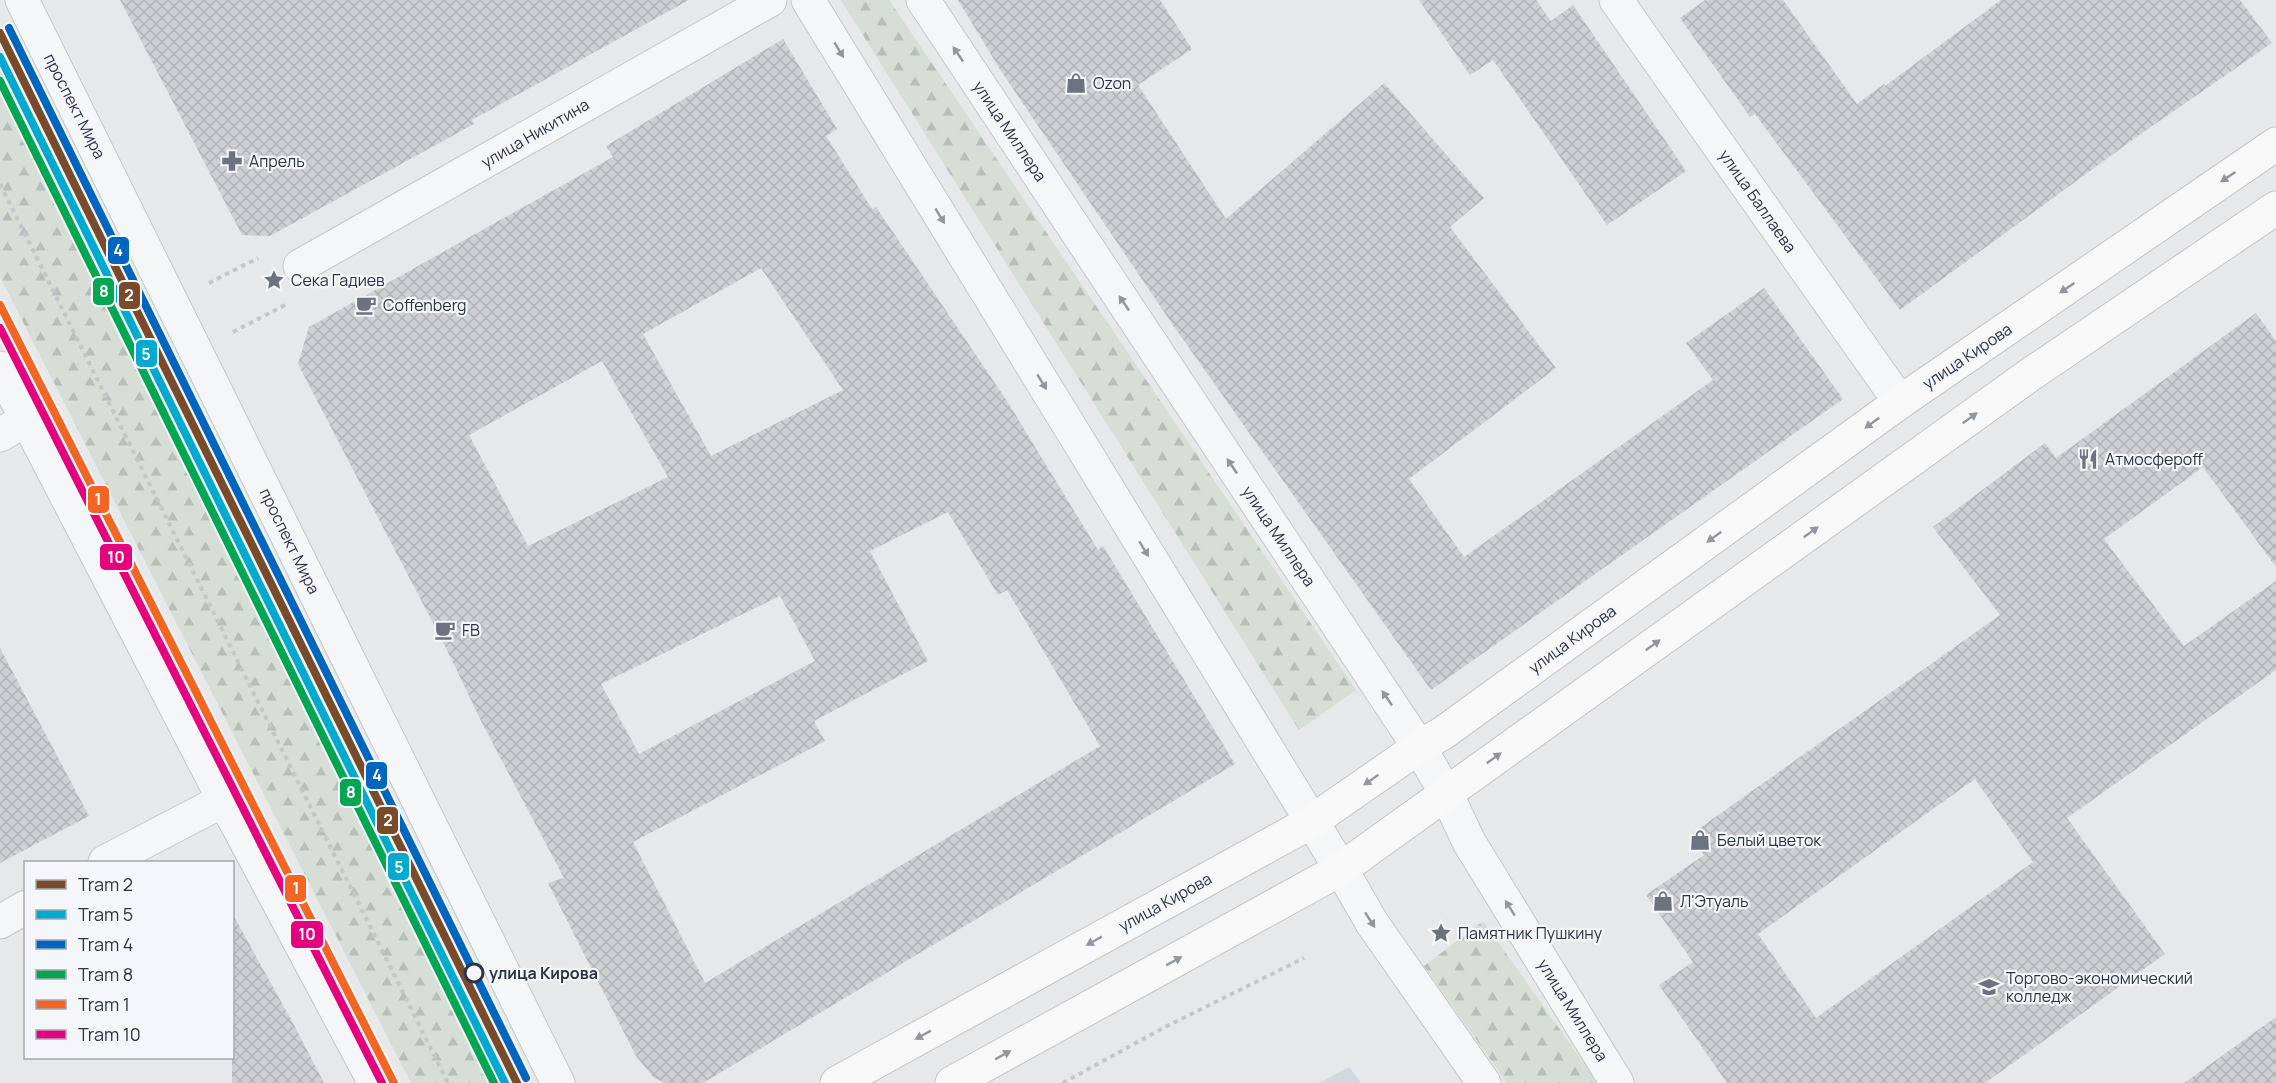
<svg xmlns="http://www.w3.org/2000/svg" width="2276" height="1083" font-family="Manrope,sans-serif">
<style>
.built{fill:#d4d7dd}
.forest{fill:url(#forest-firs)}
.building{fill:url(#building-cross-hatch);fill-rule:evenodd}
.lines{fill:none;stroke-linecap:round;stroke-linejoin:round}
.pedestrian-casing{stroke:#c4c6c8;stroke-width:35}
.minor-casing{stroke:#c4c6c8;stroke-width:35}
.tertiary-casing{stroke:#c4c6c8;stroke-width:35}
.primary-casing{stroke:#c2c5c8;stroke-width:35}
.path{stroke:#c5c6ca;stroke-width:4;stroke-dasharray:4.5 4.5;stroke-linecap:butt}
.pedestrian{stroke:#f5f6f7;stroke-width:33}
.minor{stroke:#f5f6f7;stroke-width:33}
.tertiary{stroke:#f5f6f7;stroke-width:33}
.primary{stroke:#f8f8f8;stroke-width:33}
.tram-1-casing{stroke:#f4f6f9;stroke-width:12}
.tram-2-casing{stroke:#f4f6f9;stroke-width:12}
.tram-3-casing{stroke:#f4f6f9;stroke-width:12}
.tram-4-casing{stroke:#f4f6f9;stroke-width:12}
.tram-5-casing{stroke:#f4f6f9;stroke-width:12}
.tram-6-casing{stroke:#f4f6f9;stroke-width:12}
.tram-1{stroke:#7a4b2a;stroke-width:8}
.tram-2{stroke:#00a9ce;stroke-width:8}
.tram-3{stroke:#0065bd;stroke-width:8}
.tram-4{stroke:#00a651;stroke-width:8}
.tram-5{stroke:#f26522;stroke-width:8}
.tram-6{stroke:#e5007d;stroke-width:8}
.oneway{fill:#90959e}
.oneway2{fill:#92969e}
.stop-dot{fill:#f4f6f9;stroke:#2b3445;stroke-width:3}
.labels{text-anchor:middle;stroke-width:4.5;stroke-linejoin:round;paint-order:stroke}
.poi-label{font-size:16px;fill:#2b3445;stroke:#f4f6f9;text-anchor:start}
.street-label{font-size:16px;fill:#2b3445;stroke:#f4f6f9}
.stop-label{font-size:16px;font-weight:bold;fill:#2b3445;stroke:#f4f6f9;text-anchor:start}
.line-badge{stroke:#f4f6f9;stroke-width:2}
.badge-label{font-size:16px;text-anchor:middle;font-weight:bold;fill:#fff}
</style>
<defs>
<pattern id="forest-firs" width="22" height="20" patternUnits="userSpaceOnUse" patternTransform="scale(1.5)"><rect width="22" height="20" fill="#d6ded6"/><path d="M5 1l3.5 6h-7zM16 11l3.5 6h-7z" fill="#b8bfb9"/></pattern>
<pattern id="building-cross-hatch" width="8" height="8" patternUnits="userSpaceOnUse" patternTransform="scale(1.5)"><rect width="8" height="8" fill="#ced0d3"/><path d="M0 0l8 8M0 8l8-8" fill="none" stroke="#b1b3b6"/></pattern>
</defs>
<rect width="100%" height="100%" fill="#e6e8ea"/>
<!-- built -->
<path class="built" d="M1349,1067L1361,1083H1319Z"/>
<!-- forest -->
<path class="forest" d="M841,0H889L1356,690L1299,730Z
M0,66L496,1083H411L0,277Z
M1483,921L1598,1083H1507L1424,966Z"/>
<!-- building -->
<path class="building" d="M120,0H689L472,120L474,124L270,236L242,235Z
M958,0H1160L1192,49L1138,85L1226,219L1384,83L1484,198L1450,227L1556,368L1409,479L1464,557L1713,380L1686,343L1764,288L1843,399L1431,690L1175,328L1001,71Z
M1419,0H1536L1551,21L1573,5L1686,171L1607,225L1493,60L1470,75Z
M1705,0H1783L1857,104L1884,84L1885,86L2001,0H2240L2272,43L2135,138L1900,310L1755,114L1750,117L1680,18Z
M783,39L837,129L826,136L872,209L876,207L1007,401L1098,550L1103,546L1235,764L703,1083H665L654,1078L636,1056L548,883L564,878L482,723L447,650L298,364L309,327L613,157L606,146ZM761,268L843,390L711,456L643,334ZM602,361L668,477L528,546L469,435ZM948,512L998,595L1007,590L1100,746L705,983L633,842L825,741L814,721L928,661L870,551ZM780,596L815,661L639,754L601,684Z
M2256,313L2276,341V567L2203,467L2104,539L2184,646L2276,581V670L2067,818L2165,954L1985,1083H1727L1659,985L1693,962L1646,895L1704,855L1690,835L2000,615L1933,527L2045,443L2056,458ZM1975,779L2033,862L1816,1018L1758,934Z
M0,648L89,816L0,863Z
M232,913L294,1025L324,1083H232Z
M2276,1017V1083H2184Z"/>
<g class="lines">
<!-- pedestrian casing -->
<g class="pedestrian-casing">
<path id="pedestrian" d="M22,0C203,360 378,723 558,1083
M0,368L224,800L375,1083
M0,435L27,419
M105,862L224,800"/>
</g>
<!-- minor casing -->
<g class="minor-casing">
<path id="minor" d="M1616,0L1900,402
M300,266L770,0
M1446,793L1469,842L1617,1083
M1341,869L1372,923L1484,1083
M0,922L26,907"/>
</g>
<!-- tertiary casing -->
<g class="tertiary-casing">
<path id="tertiary" d="M808,0L1341,869
M923,0L1419,747L1446,793"/>
</g>
<!-- primary casing -->
<g class="primary-casing">
<path id="primary" d="M837,1083L1311,822L1419,747L1443,733L1900,402L2276,144
M952,1083L1341,869L2031,374L2276,208"/>
</g>
<!-- path -->
<path class="path" d="M0,184L448,1083
M209,283L258,258
M233,332L285,305
M1063,1083L1165,1027L1304,958"/>
<!-- pedestrian -->
<use href="#pedestrian" class="pedestrian"/>
<!-- minor -->
<use href="#minor" class="minor"/>
<!-- tertiary -->
<use href="#tertiary" class="tertiary"/>
<!-- primary -->
<use href="#primary" class="primary"/>
<!-- tram-1 casing -->
<g class="tram-1-casing">
<path id="tram-1" d="M0,33L517,1083"/>
</g>
<!-- tram-2 casing -->
<g class="tram-2-casing">
<path id="tram-2" d="M0,57L505,1083"/>
</g>
<!-- tram-3 casing -->
<g class="tram-3-casing">
<path id="tram-3" d="M9,28L526,1078"/>
</g>
<!-- tram-4 casing -->
<g class="tram-4-casing">
<path id="tram-4" d="M0,81L494,1083"/>
</g>
<!-- tram-5 casing -->
<g class="tram-5-casing">
<path id="tram-5" d="M0,305L394,1083"/>
</g>
<!-- tram-6 casing -->
<g class="tram-6-casing">
<path id="tram-6" d="M0,328L382,1083"/>
</g>
<!-- tram-1 -->
<use href="#tram-1" class="tram-1"/>
<!-- tram-2 -->
<use href="#tram-2" class="tram-2"/>
<!-- tram-3 -->
<use href="#tram-3" class="tram-3"/>
<!-- tram-4 -->
<use href="#tram-4" class="tram-4"/>
<!-- tram-5 -->
<use href="#tram-5" class="tram-5"/>
<!-- tram-6 -->
<use href="#tram-6" class="tram-6"/>
</g>
<!-- one-way arrows -->
<defs><path id="oneway-solid" d="M-6-.8H1V-3.2L6.5 0L1 3.2V.8H-6Z" transform="scale(1.5)"/></defs>
<g class="oneway">
<use href="#oneway-solid" transform="translate(839 50) rotate(59)"/>
<use href="#oneway-solid" transform="translate(958 54) rotate(-124)"/>
<use href="#oneway-solid" transform="translate(940 216) rotate(59)"/>
<use href="#oneway-solid" transform="translate(1124 303) rotate(-124)"/>
<use href="#oneway-solid" transform="translate(1042 382) rotate(59)"/>
<use href="#oneway-solid" transform="translate(1232 466) rotate(-124)"/>
<use href="#oneway-solid" transform="translate(1144 549) rotate(59)"/>
<use href="#oneway-solid" transform="translate(1387 698) rotate(-124)"/>
<use href="#oneway-solid" transform="translate(1510 908) rotate(-122)"/>
<use href="#oneway-solid" transform="translate(1370 920) rotate(57)"/>
</g>
<g class="oneway2">
<use href="#oneway-solid" transform="translate(2228 177) rotate(146)"/>
<use href="#oneway-solid" transform="translate(2067 288) rotate(146)"/>
<use href="#oneway-solid" transform="translate(1970 418) rotate(-36)"/>
<use href="#oneway-solid" transform="translate(1872 423) rotate(144)"/>
<use href="#oneway-solid" transform="translate(1811 532) rotate(-36)"/>
<use href="#oneway-solid" transform="translate(1714 537) rotate(144)"/>
<use href="#oneway-solid" transform="translate(1653 645) rotate(-36)"/>
<use href="#oneway-solid" transform="translate(1494 758) rotate(-36)"/>
<use href="#oneway-solid" transform="translate(1371 780) rotate(145)"/>
<use href="#oneway-solid" transform="translate(1094 941) rotate(151)"/>
<use href="#oneway-solid" transform="translate(1174 961) rotate(-29)"/>
<use href="#oneway-solid" transform="translate(923 1035) rotate(151)"/>
<use href="#oneway-solid" transform="translate(1003 1055) rotate(-29)"/>
</g>
<!-- icons -->
<defs>
<g id="shop-bare" transform="scale(1.62)"><path d="M-5-2.5h2.3a2.7 3.5 0 0 1 5.4 0H5L5.5 6h-11ZM-1.5-2.5h3a1.5 2.3 0 0 0-3 0Z" fill="#6c737f" stroke="#f4f6f9" stroke-width="2.5" paint-order="stroke"/></g>
<g id="pharmacy-bare" transform="scale(1.62)"><path d="M-2-6h4v4h4v4h-4v4h-4v-4h-4v-4h4Z" fill="#6c737f" stroke="#f4f6f9" stroke-width="2.5" paint-order="stroke"/></g>
<g id="sight-bare" transform="scale(1.62)"><path d="M0-6L1.8-2.2L6-1.7L2.9 1.2L3.7 5.4L0 3.3L-3.7 5.4L-2.9 1.2L-6-1.7L-1.8-2.2Z" fill="#6c737f" stroke="#f4f6f9" stroke-width="2.5" paint-order="stroke"/></g>
<g id="cafe-bare" transform="scale(1.62)"><path d="M-5.5-4.5H6V0H3Q3 3.5 0 3.5H-2.5Q-5.5 3.5-5.5 0ZM3-3.2v2h1.7v-2ZM-6 4.5H4V6H-6Z" fill="#6c737f" stroke="#f4f6f9" stroke-width="2.5" paint-order="stroke"/></g>
<g id="restaurant-bare" transform="scale(1.62)"><path d="M-5-6h1v4h1v-4h1v4h1v-4h1v5L-1.5 .5V6h-2V.5L-5-1ZM5-6V6H3V1.5H1.5Q1.5-4 5-6Z" fill="#6c737f" stroke="#f4f6f9" stroke-width="2.5" paint-order="stroke"/></g>
<g id="university-bare" transform="scale(1.62)"><path d="M0-5L7-2L0 1L-7-2ZM-4 1L0 2.5L4 1V4Q0 6-4 4Z" fill="#6c737f" stroke="#f4f6f9" stroke-width="2.5" paint-order="stroke"/></g>
</defs>
<g fill-rule="evenodd">
<use href="#shop-bare" x="1076" y="83"/>
<use href="#pharmacy-bare" x="232" y="161"/>
<use href="#sight-bare" x="274" y="280"/>
<use href="#cafe-bare" x="366" y="305"/>
<use href="#restaurant-bare" x="2088" y="459"/>
<use href="#cafe-bare" x="445" y="630"/>
<use href="#shop-bare" x="1700" y="840"/>
<use href="#shop-bare" x="1663" y="901"/>
<use href="#sight-bare" x="1441" y="933"/>
<use href="#university-bare" x="1989" y="987"/>
</g>
<!-- markers -->
<circle class="stop-dot" cx="474" cy="973" r="9"/>
<g class="labels">
<!-- poi labels -->
<g class="poi-label">
<text x="1093" y="89">Ozon</text>
<text x="249" y="167">Апрель</text>
<text x="291" y="286">Сека Гадиев</text>
<text x="383" y="311">Coffenberg</text>
<text x="2105" y="465">Атмосферoff</text>
<text x="462" y="636">FB</text>
<text x="1717" y="846">Белый цветок</text>
<text x="1680" y="907">Л'Этуаль</text>
<text x="1458" y="939">Памятник Пушкину</text>
<text x="2006" y="984">Торгово-экономический<tspan x="2006" dy="18">колледж</tspan></text>
</g>
<!-- street labels -->
<g class="street-label">
<text transform="translate(75 106) rotate(63)" y="6">проспект Мира</text>
<text transform="translate(1010 131) rotate(56)" y="6">улица Миллера</text>
<text transform="translate(535 133) rotate(-30)" y="6">улица Никитина</text>
<text transform="translate(1758 201) rotate(55)" y="6">улица Баллаева</text>
<text transform="translate(1967 356) rotate(-34)" y="6">улица Кирова</text>
<text transform="translate(1279 536) rotate(56)" y="6">улица Миллера</text>
<text transform="translate(290 541) rotate(64)" y="6">проспект Мира</text>
<text transform="translate(1572 639) rotate(-36)" y="6">улица Кирова</text>
<text transform="translate(1165 902) rotate(-29)" y="6">улица Кирова</text>
<text transform="translate(1573 1010) rotate(58)" y="6">улица Миллера</text>
</g>
<!-- stop labels -->
<g class="stop-label">
<text x="489" y="979">улица Кирова</text>
</g>
</g>
<g class="line-badge">
<rect x="107" y="236" width="23" height="29" rx="6" fill="#0065bd"/>
<rect x="92" y="277" width="23" height="29" rx="6" fill="#00a651"/>
<rect x="118" y="281" width="23" height="29" rx="6" fill="#7a4b2a"/>
<rect x="135" y="339" width="23" height="29" rx="6" fill="#00a9ce"/>
<rect x="87" y="485" width="23" height="29" rx="6" fill="#f26522"/>
<rect x="99" y="543" width="34" height="28" rx="6" fill="#e5007d"/>
<rect x="365" y="761" width="23" height="29" rx="6" fill="#0065bd"/>
<rect x="339" y="778" width="23" height="29" rx="6" fill="#00a651"/>
<rect x="376" y="806" width="23" height="29" rx="6" fill="#7a4b2a"/>
<rect x="387" y="852" width="23" height="29" rx="6" fill="#00a9ce"/>
<rect x="284" y="874" width="23" height="29" rx="6" fill="#f26522"/>
<rect x="290" y="920" width="34" height="29" rx="6" fill="#e5007d"/>
</g>
<g class="badge-label">
<text x="118" y="256">4</text>
<text x="104" y="297">8</text>
<text x="129" y="301">2</text>
<text x="146" y="360">5</text>
<text x="98" y="505">1</text>
<text x="116" y="563">10</text>
<text x="377" y="781">4</text>
<text x="351" y="798">8</text>
<text x="388" y="826">2</text>
<text x="399" y="873">5</text>
<text x="296" y="894">1</text>
<text x="307" y="940">10</text>
</g>
<!-- legend -->
<rect x="24" y="861" width="210" height="198" fill="#f4f6f9" stroke="#a4a8b1" stroke-width="1.5"/>
<rect x="36" y="880" width="30" height="9" fill="#7a4b2a" stroke="#a4a8b1" stroke-width="1.5"/>
<text x="78" y="891" font-size="18" fill="#2b3445">Tram 2</text>
<rect x="36" y="910" width="30" height="9" fill="#00a9ce" stroke="#a4a8b1" stroke-width="1.5"/>
<text x="78" y="921" font-size="18" fill="#2b3445">Tram 5</text>
<rect x="36" y="940" width="30" height="9" fill="#0065bd" stroke="#a4a8b1" stroke-width="1.5"/>
<text x="78" y="951" font-size="18" fill="#2b3445">Tram 4</text>
<rect x="36" y="970" width="30" height="9" fill="#00a651" stroke="#a4a8b1" stroke-width="1.5"/>
<text x="78" y="981" font-size="18" fill="#2b3445">Tram 8</text>
<rect x="36" y="1000" width="30" height="9" fill="#f26522" stroke="#a4a8b1" stroke-width="1.5"/>
<text x="78" y="1011" font-size="18" fill="#2b3445">Tram 1</text>
<rect x="36" y="1030" width="30" height="9" fill="#e5007d" stroke="#a4a8b1" stroke-width="1.5"/>
<text x="78" y="1041" font-size="18" fill="#2b3445">Tram 10</text>
</svg>
